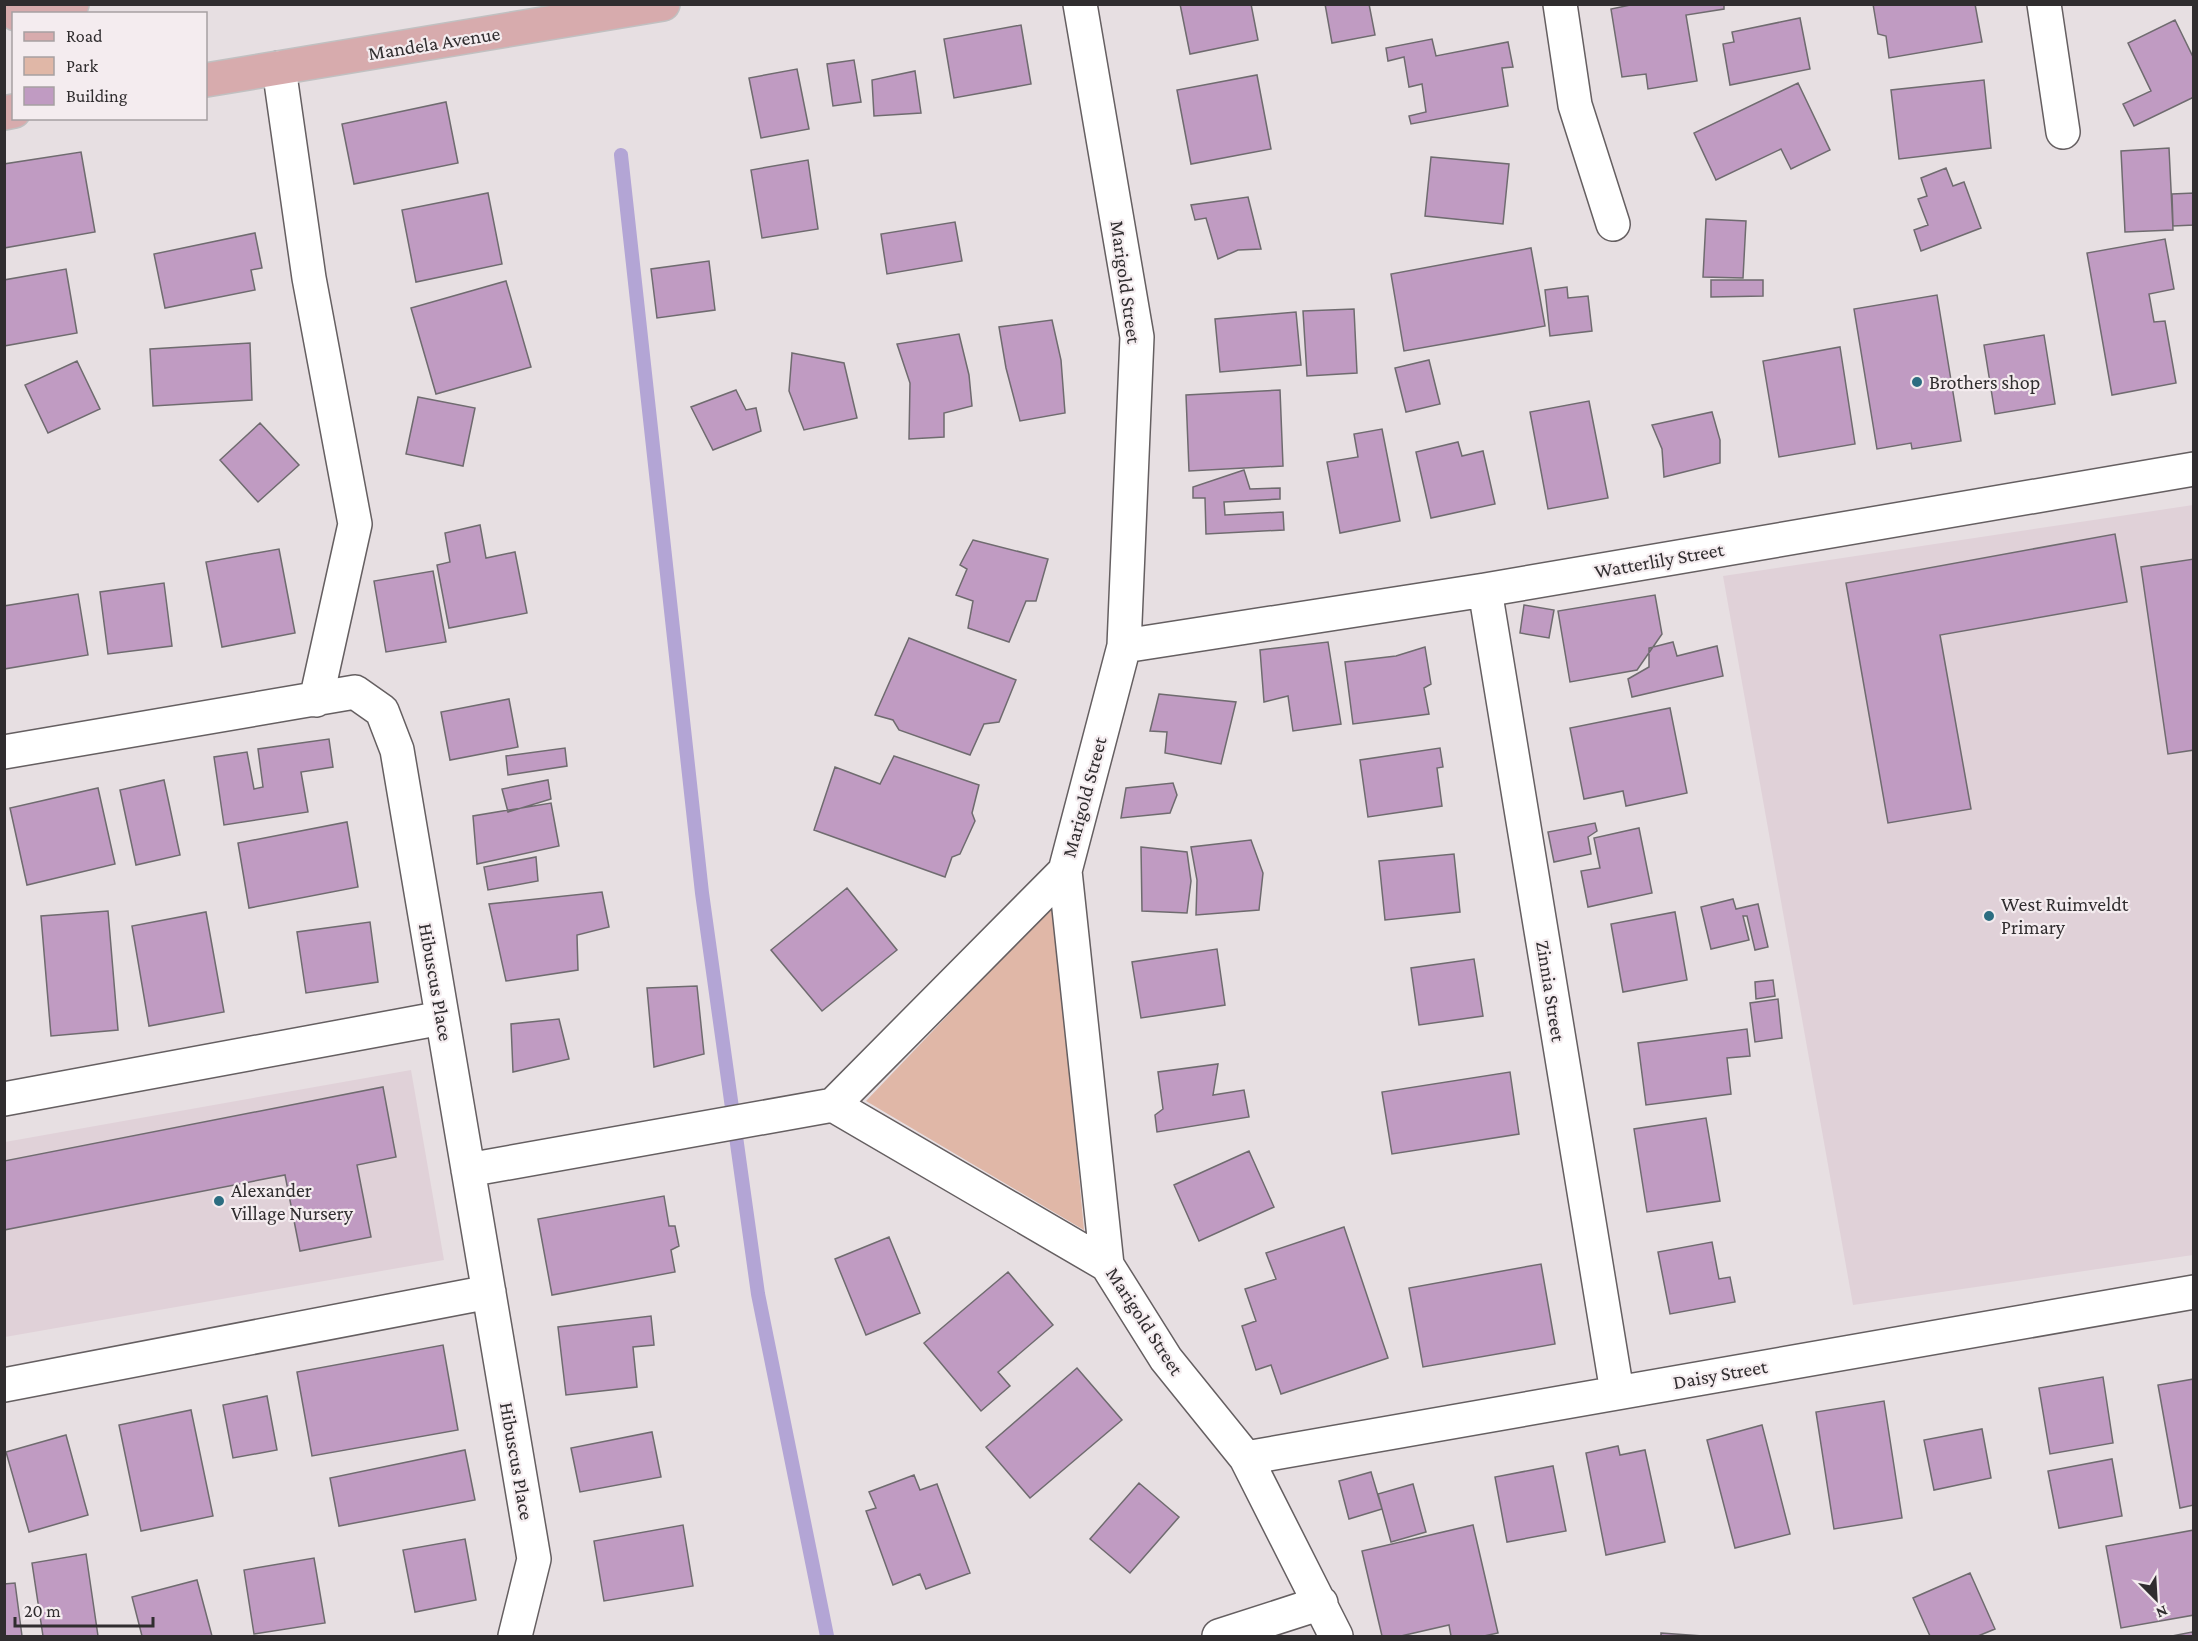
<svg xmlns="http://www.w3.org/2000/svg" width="2198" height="1641" font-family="'Crimson Pro',serif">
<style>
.built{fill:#e0d1d8}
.green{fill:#e0b7a7}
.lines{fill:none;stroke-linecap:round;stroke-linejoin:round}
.stream{stroke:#b3a5d5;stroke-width:14}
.building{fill:#c09bc2;stroke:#6f6b6f;stroke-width:1.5}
.street-casing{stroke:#655f61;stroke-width:36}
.primary-casing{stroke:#c1c0c1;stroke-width:36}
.street{stroke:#fff;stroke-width:33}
.primary{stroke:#d7abad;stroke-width:33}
.poi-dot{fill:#2c6d81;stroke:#f4ecef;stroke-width:2}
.labels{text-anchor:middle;stroke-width:4.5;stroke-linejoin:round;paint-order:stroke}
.street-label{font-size:20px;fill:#302d2f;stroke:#f4ecef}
.poi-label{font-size:20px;fill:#302d2f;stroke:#f4ecef;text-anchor:start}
</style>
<rect width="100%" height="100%" fill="#e7dfe2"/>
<!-- built -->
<path class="built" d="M2193,505V1255L1853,1305L1723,576Z
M411,1070L444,1260L5,1337V1142Z"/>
<!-- green -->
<path class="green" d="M1054,904L1084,1230L866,1101Z"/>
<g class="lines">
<!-- stream -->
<path class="stream" d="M621,155L702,893L758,1294L827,1636"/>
</g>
<!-- building -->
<path class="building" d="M1180,4H1251L1258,40L1190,54Z
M1325,4H1369L1375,35L1332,43Z
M1635,4H1724V9L1686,15L1697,81L1648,89L1646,74L1622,77L1611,9Z
M1873,4H1975L1982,42L1889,58L1886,36L1878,34Z
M1800,18L1810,69L1730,85L1723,44L1734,42L1732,32Z
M2175,20L2194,59V97L2134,126L2123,104L2151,91L2128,43Z
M1021,25L1031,84L954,98L944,39Z
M1432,39L1436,56L1508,42L1513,67L1502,68L1508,106L1411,124L1409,116L1426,112L1422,84L1409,87L1404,57L1388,61L1386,48Z
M854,60L861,102L833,106L827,64Z
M797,69L809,129L761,138L749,78Z
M915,71L921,113L874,116L872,80Z
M1257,75L1271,149L1191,164L1177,90Z
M1984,80L1991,148L1899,159L1891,90Z
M1798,83L1830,150L1791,169L1781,149L1716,180L1694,133Z
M446,102L458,163L354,184L342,124Z
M2169,148L2173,230L2125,232L2121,151Z
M81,152L95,232L4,248V164Z
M1431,157L1509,164L1503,224L1425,216Z
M808,160L818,229L762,238L751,170Z
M1946,168L1953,186L1964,182L1981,228L1921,251L1914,230L1928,225L1918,199L1927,196L1921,178Z
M488,193L502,264L416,282L402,210Z
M2194,193V225L2173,226L2172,194Z
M1248,197L1261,249L1238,250L1218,259L1206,218L1195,220L1191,205Z
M1706,219L1746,221L1743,278L1703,277Z
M955,222L962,261L887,274L881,234Z
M255,233L262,268L251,270L255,290L165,308L154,254Z
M2165,239L2174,289L2149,294L2154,322L2165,321L2176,383L2112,395L2087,253Z
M1531,248L1545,326L1404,351L1391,274Z
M709,261L715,310L657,318L651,269Z
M66,269L77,333L4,346V280Z
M1711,280H1763V296L1711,297Z
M506,281L531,367L436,394L411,308Z
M1567,287L1568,298L1588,296L1592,331L1550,336L1545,290Z
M1937,295L1961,441L1912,449L1911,443L1877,449L1854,309Z
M1354,309L1357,373L1307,376L1303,311Z
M1296,312L1301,365L1220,372L1215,319Z
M1052,320L1061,360L1065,413L1020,421L1006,368L999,327Z
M959,334L969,375L972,406L944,413V437L909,439L910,383L897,344Z
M2044,335L2055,404L1995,414L1984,345Z
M250,343L252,400L153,406L150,349Z
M1840,347L1855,444L1779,457L1763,361Z
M792,353L844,363L857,418L804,430L789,391Z
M1429,360L1440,404L1406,412L1395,368Z
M77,361L100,409L48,433L25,385Z
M736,390L746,410L756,408L761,431L713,450L691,407Z
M1280,390L1283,466L1189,471L1186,395Z
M418,397L475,408L463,466L406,454Z
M1589,401L1608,498L1548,509L1530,412Z
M1712,412L1720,440V463L1664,477L1662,449L1652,425Z
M260,423L299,465L258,502L220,460Z
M1382,429L1400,521L1340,533L1327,462L1358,457L1354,434Z
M1458,442L1462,456L1483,451L1495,504L1431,518L1416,452Z
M1244,470L1250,489L1280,488V499L1224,502L1225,515L1283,512L1284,530L1206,534L1205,498H1193V487Z
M480,525L486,558L515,552L527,613L449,628L437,565L450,562L445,533Z
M2115,534L2127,602L1940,635L1971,809L1888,823L1846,583Z
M973,540L1048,559L1036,601H1026L1009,642L968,628L973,601L956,595L967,569L960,565Z
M279,549L295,633L222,647L206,562Z
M2194,559V750L2168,754L2141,567Z
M433,571L446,642L386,652L374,581Z
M164,583L172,646L108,654L100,592Z
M78,594L88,655L4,669V606Z
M1655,595L1662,634L1637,670L1570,682L1558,611Z
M1524,605L1554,610L1549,638L1520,633Z
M909,638L1016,680L999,722L984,724L970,755L899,730L893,720L875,715Z
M1328,642L1341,724L1293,731L1288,696L1264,702L1260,650Z
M1673,642L1677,656L1717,646L1723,676L1632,697L1628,679L1649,667V648Z
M1425,647L1431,684L1424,688L1429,714L1353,724L1345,662L1396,656Z
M1159,694L1236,702L1221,764L1165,753L1167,732L1150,731Z
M509,699L518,747L450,760L441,712Z
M1670,708L1687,793L1626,806L1623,791L1584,799L1570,728Z
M329,739L333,767L301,772L308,812L224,825L214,757L247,752L254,789L263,787L258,749Z
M565,748L567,766L508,775L506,756Z
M1440,748L1443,767L1437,768L1442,806L1368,817L1360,760Z
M894,756L979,785L972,813L975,821L960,854L952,857L945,877L814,830L835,767L880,784Z
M164,780L180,855L136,865L120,790Z
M548,780L551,799L508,812L502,789Z
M1173,783L1177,795L1170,813L1121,818L1126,788Z
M98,788L115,864L27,885L10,808Z
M551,803L559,846L477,864L473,816Z
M347,822L358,887L249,908L238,843Z
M1595,823L1597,831L1588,837L1591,854L1554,862L1548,832Z
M1639,828L1652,893L1588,907L1581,871L1600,868L1594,838Z
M1251,840L1263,873L1259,910L1196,915L1197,880L1191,847Z
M1141,847L1187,852L1191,881L1187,913L1142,911Z
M1454,854L1460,912L1385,920L1379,861Z
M536,857L538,881L488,890L484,867Z
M847,888L897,950L822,1011L771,950Z
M602,892L609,927L577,935L578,970L506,981L489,904Z
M1733,899L1736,909L1758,904L1768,947L1755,950L1747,916H1743L1749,940L1711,949L1701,907Z
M108,911L118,1030L51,1036L41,916Z
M206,912L224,1012L149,1026L132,926Z
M1675,912L1687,980L1623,992L1611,924Z
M370,922L378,982L306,993L297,932Z
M1217,949L1225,1005L1141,1018L1132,962Z
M1474,959L1483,1016L1419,1025L1411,968Z
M1773,980L1775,996L1756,999L1755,982Z
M697,986L704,1054L654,1067L647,988Z
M1778,999L1782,1038L1755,1042L1750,1003Z
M559,1019L569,1059L513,1072L511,1024Z
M1747,1029L1750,1056L1727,1058L1731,1094L1646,1105L1638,1043Z
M1218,1064L1213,1095L1244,1090L1249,1117L1157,1132L1155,1115L1163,1109L1158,1072Z
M1510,1072L1519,1134L1392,1154L1382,1092Z
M383,1087L396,1157L357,1165L371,1237L300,1251L285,1175L4,1230V1161Z
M1706,1118L1720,1201L1647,1212L1634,1129Z
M1249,1151L1274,1207L1199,1241L1174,1185Z
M664,1196L669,1226H675L679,1246L671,1250L675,1272L552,1295L538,1219Z
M1344,1227L1388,1358L1281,1394L1271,1365L1256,1370L1242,1326L1256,1321L1245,1289L1276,1279L1266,1253Z
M889,1237L920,1313L866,1335L835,1259Z
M1712,1242L1719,1279L1730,1277L1735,1302L1670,1314L1658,1252Z
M1541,1264L1555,1344L1423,1367L1409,1288Z
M1008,1272L1053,1325L998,1372L1010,1386L981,1411L924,1343Z
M651,1316L654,1345L633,1347L637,1387L566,1395L558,1327Z
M443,1345L458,1430L312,1456L297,1372Z
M1077,1368L1122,1420L1030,1498L986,1447Z
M2103,1377L2113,1443L2050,1454L2039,1388Z
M2194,1379V1505L2180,1508L2158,1385Z
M267,1396L277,1450L233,1458L223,1405Z
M1884,1401L1902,1518L1834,1529L1816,1412Z
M191,1410L213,1516L141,1531L119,1425Z
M1762,1425L1790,1534L1735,1548L1707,1440Z
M1982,1429L1991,1478L1934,1490L1924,1440Z
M652,1432L661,1477L580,1492L571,1448Z
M66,1435L88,1515L29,1532L6,1452Z
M1618,1446L1620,1455L1645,1450L1665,1542L1606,1555L1586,1453Z
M465,1450L475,1500L339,1526L330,1478Z
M2112,1459L2122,1516L2059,1528L2048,1471Z
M1553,1466L1566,1531L1507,1542L1495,1477Z
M1371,1472L1382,1509L1349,1519L1339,1481Z
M914,1475L920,1490L937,1484L970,1573L926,1589L920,1574L893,1585L866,1511L876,1508L869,1492Z
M1139,1483L1179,1517L1130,1573L1090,1539Z
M1413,1484L1426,1532L1391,1542L1378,1494Z
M683,1525L693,1586L604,1601L594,1541Z
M1473,1525L1498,1633L1484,1636H1451L1449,1625L1401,1636H1382L1362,1551Z
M2194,1530V1615L2121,1628L2106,1546Z
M465,1539L476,1600L415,1612L403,1550Z
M86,1554L98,1636H43L32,1563Z
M314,1558L325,1623L254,1634L244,1570Z
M1970,1573L1995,1629L1978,1636H1930L1913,1598Z
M197,1580L212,1636H142L132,1597Z
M15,1583L22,1636H4V1584Z
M2192,1632L2194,1636H2172Z
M1661,1633L1703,1636H1661Z"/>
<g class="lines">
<!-- street casing -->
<g class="street-casing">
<path id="street" d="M1080,4L1137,337L1124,646L1065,871L1107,1265L1166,1359L1246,1458L1336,1636
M1560,4L1575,105L1613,224
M2044,4L2063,132
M279,68L309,278L355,524L316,700
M1485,590L1617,1392
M1124,646L1485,590L2194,469
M4,752L355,692L382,711L397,750L534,1559L515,1636
M4,1099L442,1018
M833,1105L1065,871
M468,1170L833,1105L1107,1265
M4,1385L489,1292
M1246,1458L2194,1292
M1219,1636L1321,1603"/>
</g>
<!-- primary casing -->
<g class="primary-casing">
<path id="primary" d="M16,14L72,4
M206,80L663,4
M4,113L14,111"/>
</g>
<!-- street -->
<use href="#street" class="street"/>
<!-- primary -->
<use href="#primary" class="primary"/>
</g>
<!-- markers -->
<g class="poi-dot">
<circle cx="1917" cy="382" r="6"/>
<circle cx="1989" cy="916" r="6"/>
<circle cx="219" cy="1201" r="6"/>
</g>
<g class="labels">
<!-- street labels -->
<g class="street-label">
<text transform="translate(434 43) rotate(-9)" y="7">Mandela Avenue</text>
<text transform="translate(1126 282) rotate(82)" y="7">Marigold Street</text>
<text transform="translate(1659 560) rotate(-10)" y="7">Watterlily Street</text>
<text transform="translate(1084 797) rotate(-75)" y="7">Marigold Street</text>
<text transform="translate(436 982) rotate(80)" y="7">Hibuscus Place</text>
<text transform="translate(1551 991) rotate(81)" y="7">Zinnia Street</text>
<text transform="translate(1145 1321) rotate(57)" y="7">Marigold Street</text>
<text transform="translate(1720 1374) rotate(-10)" y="7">Daisy Street</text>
<text transform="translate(517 1461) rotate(80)" y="7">Hibuscus Place</text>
</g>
<!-- poi labels -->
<g class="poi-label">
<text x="1929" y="389">Brothers shop</text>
<text x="2001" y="911">West Ruimveldt<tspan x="2001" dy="23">Primary</tspan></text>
<text x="231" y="1197">Alexander<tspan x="231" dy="23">Village Nursery</tspan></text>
</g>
</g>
<!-- border -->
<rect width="2198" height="1641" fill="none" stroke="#302d2f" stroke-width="12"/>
<!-- legend -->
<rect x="12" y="12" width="195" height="108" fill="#f4ecef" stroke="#a6a0a2" stroke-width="1.5"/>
<rect x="24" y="32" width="30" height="9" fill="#d7abad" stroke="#a6a0a2" stroke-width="1.5"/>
<text x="66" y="42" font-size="18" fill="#302d2f">Road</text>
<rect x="24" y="57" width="30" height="18" fill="#e0b7a7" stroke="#a6a0a2" stroke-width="1.5"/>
<text x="66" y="72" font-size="18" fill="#302d2f">Park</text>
<rect x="24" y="87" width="30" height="18" fill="#c09bc2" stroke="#a6a0a2" stroke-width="1.5"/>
<text x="66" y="102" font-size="18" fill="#302d2f">Building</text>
<!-- north arrow -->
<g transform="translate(2156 1599) rotate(156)" stroke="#f4ecef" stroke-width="4.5" paint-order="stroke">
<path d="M0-4.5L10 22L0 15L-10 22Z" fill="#302d2f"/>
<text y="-9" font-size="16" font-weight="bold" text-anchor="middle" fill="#302d2f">N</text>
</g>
<!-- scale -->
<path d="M15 1617v9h138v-9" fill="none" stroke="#302d2f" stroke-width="3"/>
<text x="24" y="1617" font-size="18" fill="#302d2f" stroke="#f4ecef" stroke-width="4.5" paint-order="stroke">20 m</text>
</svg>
